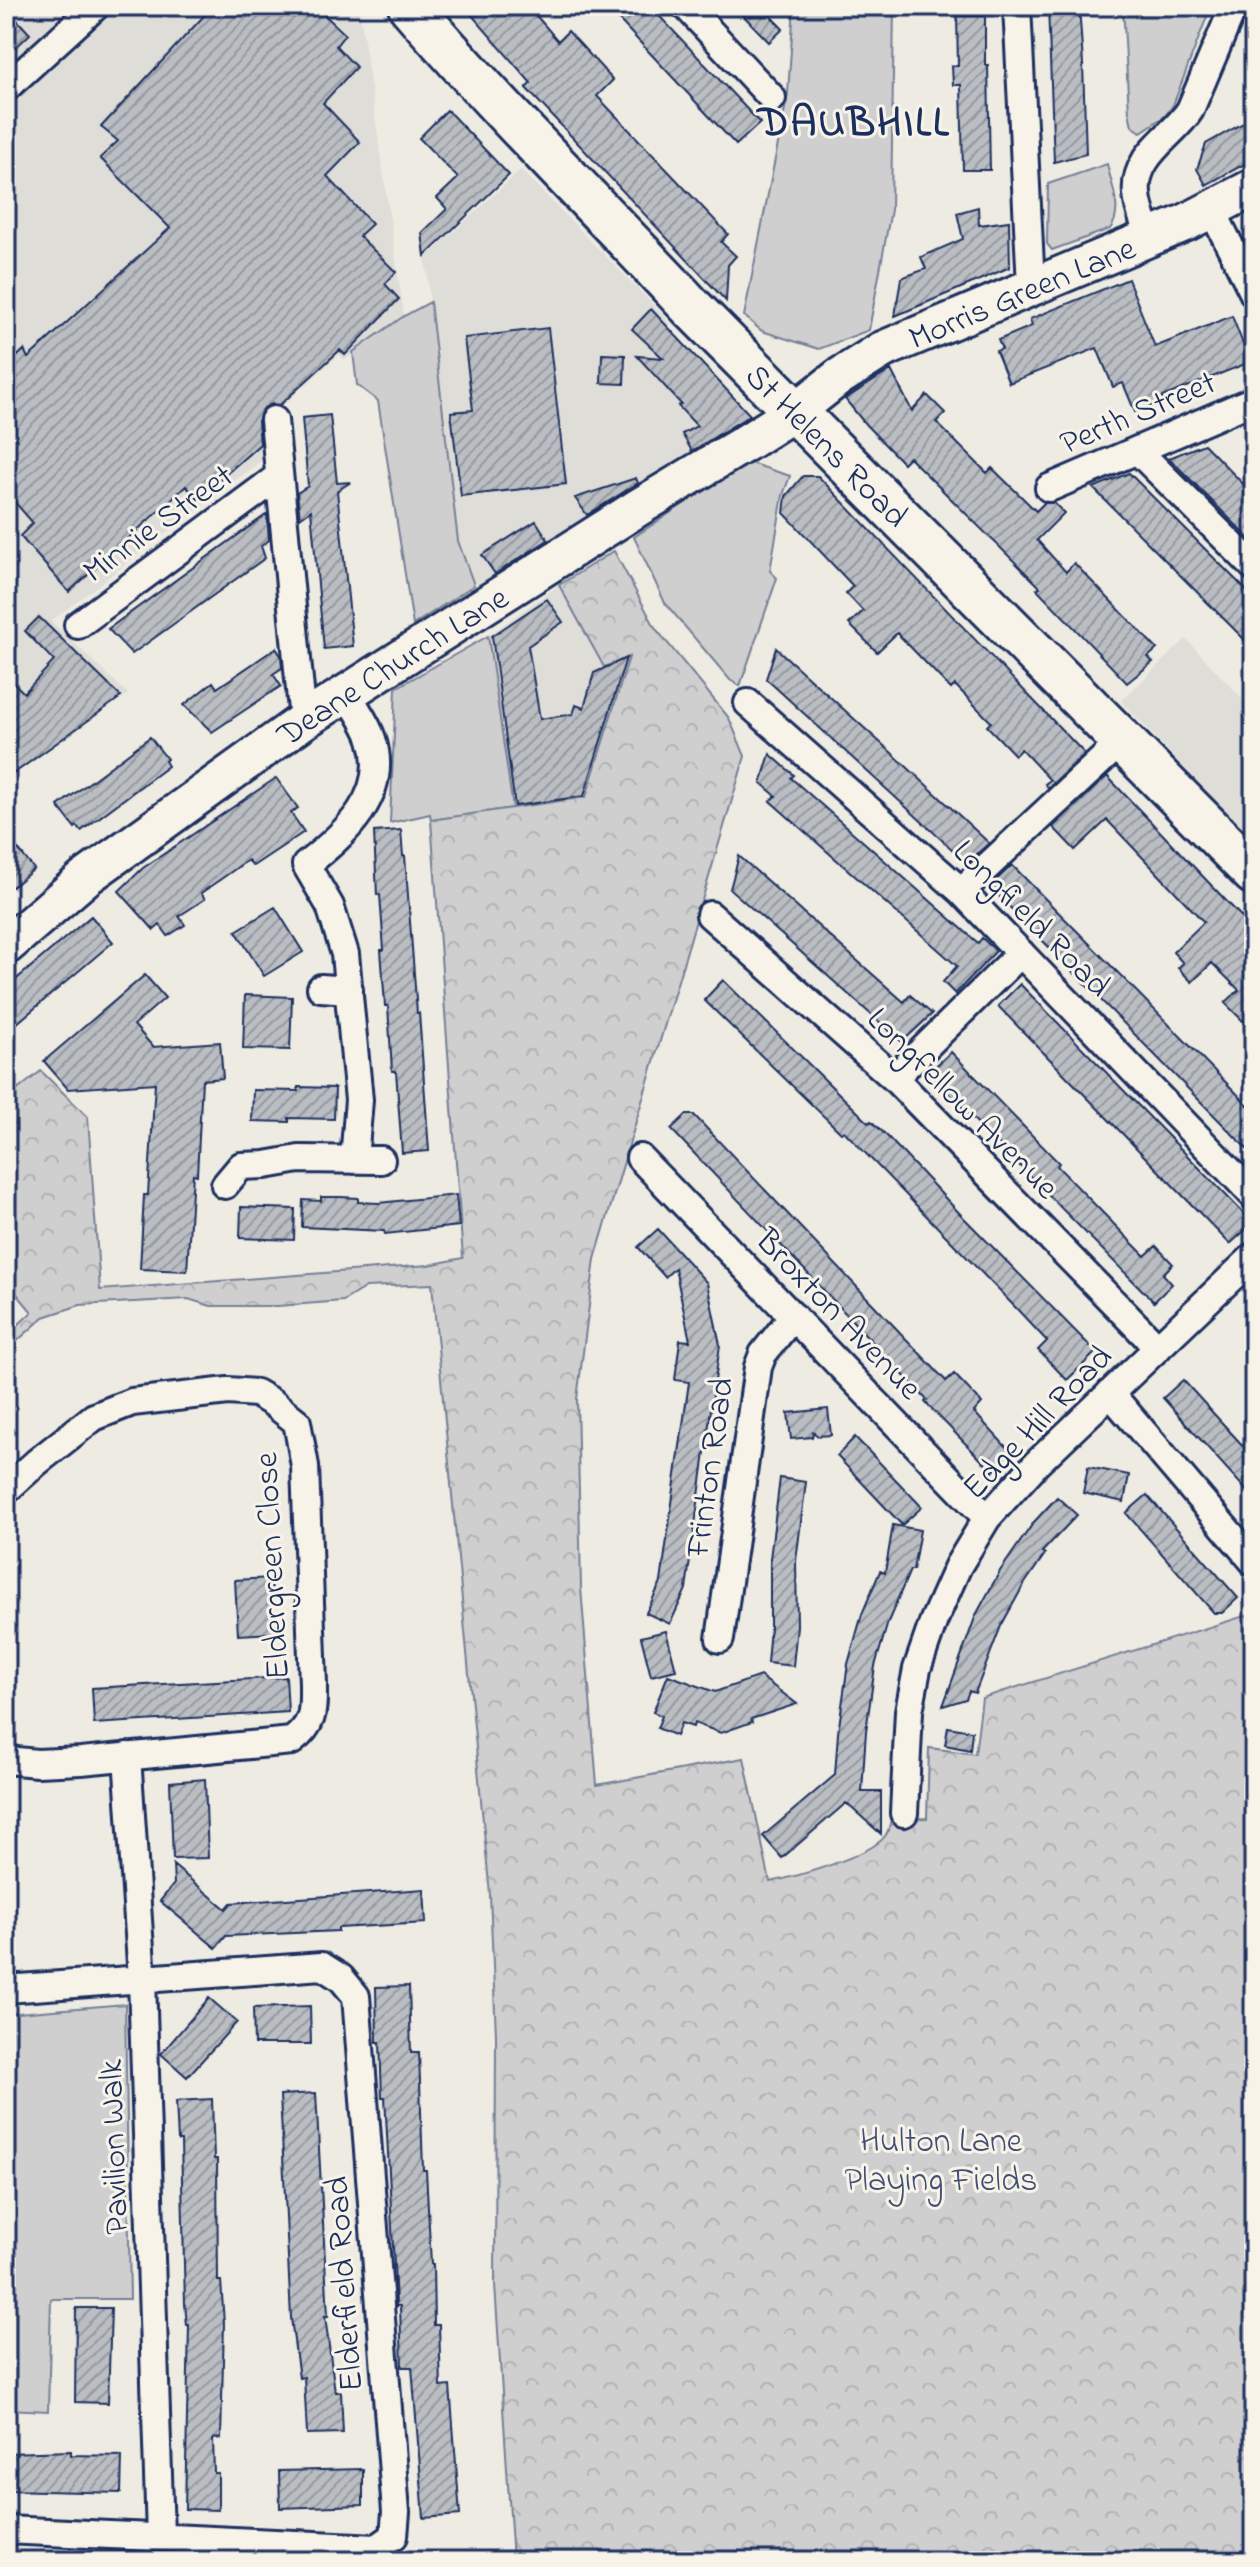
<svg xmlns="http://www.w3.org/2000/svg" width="1260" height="2567" font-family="'Indie Flower',sans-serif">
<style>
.built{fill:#deddd8}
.grass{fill:#cfcfcf;stroke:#757f96;stroke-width:2}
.park{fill:url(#park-crowns);stroke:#757f96;stroke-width:2}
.building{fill:url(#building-hatch);stroke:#1b2f5e;stroke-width:2}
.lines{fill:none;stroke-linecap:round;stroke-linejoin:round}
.street-casing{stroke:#1b2f5e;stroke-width:32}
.secondary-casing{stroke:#1b2f5e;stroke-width:42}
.primary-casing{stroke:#1b2f5e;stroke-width:48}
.street{stroke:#f7f3e8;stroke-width:26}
.secondary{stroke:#f7f3e8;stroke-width:36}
.primary{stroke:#f7f3e8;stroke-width:42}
.labels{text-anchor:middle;stroke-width:6;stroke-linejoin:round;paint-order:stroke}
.street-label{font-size:34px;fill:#1b2f5e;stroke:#f7f3e8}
.park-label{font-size:34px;fill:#3f4f75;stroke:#f7f3e8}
.district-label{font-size:42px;font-weight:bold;letter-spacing:2px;fill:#1b2f5e;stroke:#f7f3e8}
</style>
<defs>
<pattern id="park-crowns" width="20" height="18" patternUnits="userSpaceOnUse" patternTransform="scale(2)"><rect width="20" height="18" fill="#cfcfcf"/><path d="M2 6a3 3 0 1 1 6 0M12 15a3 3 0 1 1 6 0" fill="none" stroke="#b1b2b4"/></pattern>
<pattern id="building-hatch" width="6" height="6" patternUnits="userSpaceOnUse" patternTransform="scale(2)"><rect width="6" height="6" fill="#babdc2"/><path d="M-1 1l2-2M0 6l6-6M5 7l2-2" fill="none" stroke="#969aa1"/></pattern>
</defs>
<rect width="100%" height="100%" fill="#eeebe2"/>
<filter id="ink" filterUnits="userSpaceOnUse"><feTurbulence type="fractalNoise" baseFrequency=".0125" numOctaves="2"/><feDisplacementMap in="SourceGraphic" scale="16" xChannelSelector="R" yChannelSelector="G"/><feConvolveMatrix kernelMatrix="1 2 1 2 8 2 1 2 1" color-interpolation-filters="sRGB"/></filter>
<g filter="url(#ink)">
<!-- built -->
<path class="built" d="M6,6H359L404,316L345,360L339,354L283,405L269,411L270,454L51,621L128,694L6,780Z
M521,170L665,317L676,336L749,414V418L618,498L619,484L576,497L588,516L495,575L474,585L458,541L425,258Z
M559,585L604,667L629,655L586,797L513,808L488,636Z
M1186,639L1254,711V841L1121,701Z"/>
<!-- grass -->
<path class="grass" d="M794,6H894L891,210L869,330L819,349L762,331L744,316L788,93Z
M1123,6H1211L1173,105L1165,116L1141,132L1132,126L1129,112Z
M1107,164C1111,184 1124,211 1110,229L1052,250L1047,244L1048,184Z
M430,302L458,541L474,585L413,625L378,401L357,385L353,352L404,316Z
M747,462L790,476L783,495L770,571L777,578L740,686L730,680L665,603L634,537Z
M488,636L513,808L431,820L430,814L390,823L396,688Z
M125,2004L130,2299H51L48,2411L6,2409V2014Z"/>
<!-- park -->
<path class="park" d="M614,551L656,629L729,718L745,756L595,1259L577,1399L581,1588L597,1785L744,1758L770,1882C795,1877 871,1856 885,1836C889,1831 890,1825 891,1819L927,1818L929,1748L975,1754L982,1698L1254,1613V2561H513L495,2285L496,2036L490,1895L432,1284L366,1287L343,1301L278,1306H211L188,1299L80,1305L44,1317L6,1351V1336L32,1312L6,1281V1099L41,1071L88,1117L100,1290L429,1265L463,1258L431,820L586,797L629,657L604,667L559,585Z"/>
<!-- building -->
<path class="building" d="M213,6H315L345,34L336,46L356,67L323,103L360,142L327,176L372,224L359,236L396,272L385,284L399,299L345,355L340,350L280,405L272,404L264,408L258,421L260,444L198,499L186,486L69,592L20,536L33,523L6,492V367L24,350L28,358L170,228L100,158L118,141L101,127Z
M464,6H528L558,41L568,31L613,80L597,96L728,234L721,242L736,256L728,265L726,301L526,88L531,83Z
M606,6H650L760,123L736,145Z
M734,6H761L783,29L769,42Z
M1048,6H1079L1083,64L1086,154L1054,162Z
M6,8L30,34L6,57Z
M957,16H985V65H988L990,170H963L961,85H953L952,66H958Z
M447,110L509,175L425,256L422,233L447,209L437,198L458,178L419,138Z
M1254,117V159L1206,185L1197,169L1206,144Z
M978,207L979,225L1009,221L1010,267L895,316L901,278L926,269L921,257L963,239L957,213Z
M1128,279L1155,347L1232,316L1250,362L1162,397L1163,401L1135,412L1123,383L1113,387L1097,348L1009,383L996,351L1002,349L998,340L1032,326L1030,319Z
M651,309L750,415L692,451L682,434L697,426L678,406L681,404L637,356L663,358L632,329Z
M548,328L566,484L461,496L451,412L473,410L464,338Z
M602,354L625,355L624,384L601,383Z
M891,370L912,411L927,395L945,413L936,422L987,473L992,468L1036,511L1044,503H1054L1064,513L1037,540L1066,572L1074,563L1136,627L1157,649L1148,657L1153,662L1127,683L1037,589L1040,587L933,481L909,457L903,463L866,425L845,399Z
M330,415L337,483L351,482L337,491L353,646L324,649L311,510L300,518L297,493L308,486L302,418Z
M1204,444L1254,495V543L1169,458Z
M1129,473L1254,598V649L1093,488Z
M803,476H818L1085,754L1048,788L1045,784L1050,780L1021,749L1015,755L987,726L991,722L955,685L951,689L897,633L877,652L849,624L863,611L846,593L853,586L784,513L786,496Z
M636,478L638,483L587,515L575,498Z
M267,514L269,540L261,546L265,558L132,654L108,629Z
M536,521L548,540L495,574L482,555Z
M547,599L563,622L528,646L540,719L573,714L576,705L584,708L594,673L626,658L584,796L515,806L492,636Z
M39,617L121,697L6,779V675L24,693L54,661L25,631Z
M276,648L281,656L282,668L273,674L281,686L212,732L184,705L213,682L217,688Z
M776,648L893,754L989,843L967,863L774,686L766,679Z
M150,737L167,759L165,761L168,766L81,831L77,826L75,828L58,806Z
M770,754L794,775L791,778L978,943L982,938L996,951L955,994L943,982L957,966L770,801L776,796L761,783Z
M1107,776L1254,930V1032L1225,1003L1239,990L1212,963L1192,982L1178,968L1183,963L1173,952L1204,922L1107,820L1075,850L1053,827Z
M276,778L298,808L291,813L304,832L253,866L248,860L201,893L205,899L179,916L185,925L168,936L160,925L154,930L119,891L143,868Z
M401,830L403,856H405L417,1013H419L429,1151L402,1153L396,1071H392L388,1006H385L383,977L381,950H384L380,895H377L374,832Z
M6,834L34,869L6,892Z
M739,856L904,1002L910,995L932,1014L902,1042L730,889Z
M1012,865L1254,1111V1156L992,889L993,887L991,885Z
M275,907L303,952L264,976L236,931Z
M91,916L113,942L16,1024L6,1012V988Z
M145,975L165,998L134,1025L153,1047L220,1042L223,1078L202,1080L197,1175L193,1174L187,1271L140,1269L144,1195H148L155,1083L68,1089L44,1061Z
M723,980L869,1123L871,1121L886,1135L963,1217L1096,1352L1067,1380L1038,1350L1047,1341L1016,1308L844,1131L841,1133L704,1000Z
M1020,984L1253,1223L1230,1244L998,1006Z
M245,995L292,997L290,1050L243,1049Z
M951,1052L1059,1163L1057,1166L1145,1256L1156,1246L1173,1264L1163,1274L1172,1284L1154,1302L928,1073Z
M298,1087L335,1088L334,1119L289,1118V1122L252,1121L253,1090L298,1091Z
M686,1115H694L946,1381L954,1374L982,1403L974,1412L1010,1451L993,1472L925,1402L927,1400L833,1300L671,1129Z
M456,1195L459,1226L385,1234L384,1231L302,1227L303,1200L321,1201V1197H340L358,1198V1202L378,1203Z
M241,1207L295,1209L294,1240L240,1238Z
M658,1229L707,1283L720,1345L686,1589L670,1624L646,1613L661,1582L689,1382L675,1380L680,1340L690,1341L675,1268L665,1277L638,1247Z
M1183,1380L1254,1458V1499L1163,1398Z
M828,1409L831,1435L818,1436L813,1432L812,1437L791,1439L788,1413Z
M855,1437L922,1507L902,1525L837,1456Z
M1088,1467L1129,1475L1124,1502L1083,1493Z
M780,1478L806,1482L796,1561L797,1626L793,1666L767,1663L770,1628V1559Z
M1147,1495L1238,1598L1222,1613H1214L1126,1513Z
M1057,1497L1077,1515L1042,1552L1045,1554L1023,1586L1001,1626L975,1693L969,1691L966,1699L943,1706L976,1615L1000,1571L1034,1522Z
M893,1525L920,1530L913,1570H910L888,1622L875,1666L866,1731L862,1792H881V1834L846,1803L782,1858L763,1836L835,1775L838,1733L848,1664L862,1614L880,1571L885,1573Z
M271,1578L274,1633L238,1635L235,1580Z
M666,1631L676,1670L651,1676L641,1637Z
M668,1675L715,1692L760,1676L797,1704L751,1719L752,1722L721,1733L694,1723L693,1727L681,1723L676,1736L657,1728L662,1716L653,1712Z
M286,1677L288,1712L94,1724L92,1688Z
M948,1727L972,1731L970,1750L945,1745Z
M205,1779L208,1858L173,1859L170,1782Z
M173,1865L226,1909L231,1903L424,1889L426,1923L338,1928V1931L226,1936L216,1948L160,1901L174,1884Z
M409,1986L411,2053H419L423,2170H426L431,2264H433L434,2325H439L441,2387L450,2386L460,2515L424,2518L412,2367H402L400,2306H396V2303L385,2097H382L380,2042H377L376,1987Z
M209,1998L237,2022L187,2077L161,2054Z
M310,2006L311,2044H254L253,2008Z
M316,2093L328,2316H325L335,2392H341L343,2433L307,2434L304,2377L299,2378L291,2318L280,2095Z
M212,2099L214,2159H217L218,2281H221L224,2323L221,2438L213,2439L214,2473H218V2510L185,2509L189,2325H187L185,2304L181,2141H178L176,2101Z
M76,2308H111L108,2403L75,2402Z
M71,2451V2455L122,2456L121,2493L6,2490V2453Z
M363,2469V2505L280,2508L279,2471Z"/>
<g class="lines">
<!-- street casing -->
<g class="street-casing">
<path id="street" d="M686,6L772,98
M1017,6L1031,286
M6,88L96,6
M1212,210L1254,294
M1149,238C1145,224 1138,209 1137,194C1133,155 1172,138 1190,110L1234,6
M274,420L303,721
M1137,450L1254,567
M1049,488L1254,400
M78,625L279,476
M348,694C355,708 367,723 372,739C390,795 345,834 306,865L330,906L345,954L359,1100L354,1160
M748,703L961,891L1254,1196
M961,891L1123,740
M710,915L894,1078L1158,1348
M321,988L349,990
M894,1078L1021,953
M640,1158L987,1518
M225,1185L241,1166L265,1165L299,1159L381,1160
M1110,1393L1254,1562
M6,1490L37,1462L94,1417L132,1402L228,1391L256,1393L273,1403L297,1422L305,1466L313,1684C313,1711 315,1723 292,1741L81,1761L37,1763L6,1760
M720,1639L758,1367L763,1354L793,1316
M127,1756L142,1979L160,2536
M904,1813L909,1711L917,1669L934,1620L958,1566L987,1518L1036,1464L1254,1256
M6,1989L322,1966L341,1978L356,1996L396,2512L394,2536L377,2548L6,2530"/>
</g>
<!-- secondary casing -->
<g class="secondary-casing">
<g id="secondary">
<path id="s1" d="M6,946L85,878L303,721L639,507L744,444L796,411L839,377L882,350L1187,222L1254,187"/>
</g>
</g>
<!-- primary casing -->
<g class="primary-casing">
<g id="primary">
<path id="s2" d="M410,6C499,110 597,206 690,306L1254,873"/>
</g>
</g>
<!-- street -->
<use href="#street" class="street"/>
<!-- secondary -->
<use href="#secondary" class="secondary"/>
<!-- primary -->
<use href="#primary" class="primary"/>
</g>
</g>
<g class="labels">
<!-- street labels -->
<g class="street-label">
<text dy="12" stroke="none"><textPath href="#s1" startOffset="1212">Morris Green Lane</textPath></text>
<text transform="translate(1137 411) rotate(-23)" y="12">Perth Street</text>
<text dy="12" stroke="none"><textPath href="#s2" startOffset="606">St Helens Road</textPath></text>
<text transform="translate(157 522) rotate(-36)" y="12">Minnie Street</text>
<text dy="12" stroke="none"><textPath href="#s1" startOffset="478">Deane Church Lane</textPath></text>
<text transform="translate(1033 917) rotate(45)" y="12">Longfield Road</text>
<text transform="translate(964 1102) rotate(45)" y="12">Longfellow Avenue</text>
<text transform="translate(840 1313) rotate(46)" y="12">Broxton Avenue</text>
<text transform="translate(1036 1421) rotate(-46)" y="12">Edge Hill Road</text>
<text transform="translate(708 1467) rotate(-82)" y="12">Frinton Road</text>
<text transform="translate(270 1566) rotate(-93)" y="12">Eldergreen Close</text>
<text transform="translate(112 2147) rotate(-92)" y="12">Pavilion Walk</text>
<text transform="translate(342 2284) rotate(-94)" y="12">Elderfield Road</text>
</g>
<!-- park labels -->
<g class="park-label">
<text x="941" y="2151">Hulton Lane<tspan x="941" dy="39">Playing Fields</tspan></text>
</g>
<!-- district labels -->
<g class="district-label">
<text x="854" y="135">DAUBHILL</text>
</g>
</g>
<!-- margin -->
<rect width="1260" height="2567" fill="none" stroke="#f7f3e8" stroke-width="32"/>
<rect x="16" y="16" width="1228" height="2535" fill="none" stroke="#1b2f5e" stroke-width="3" filter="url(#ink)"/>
</svg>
